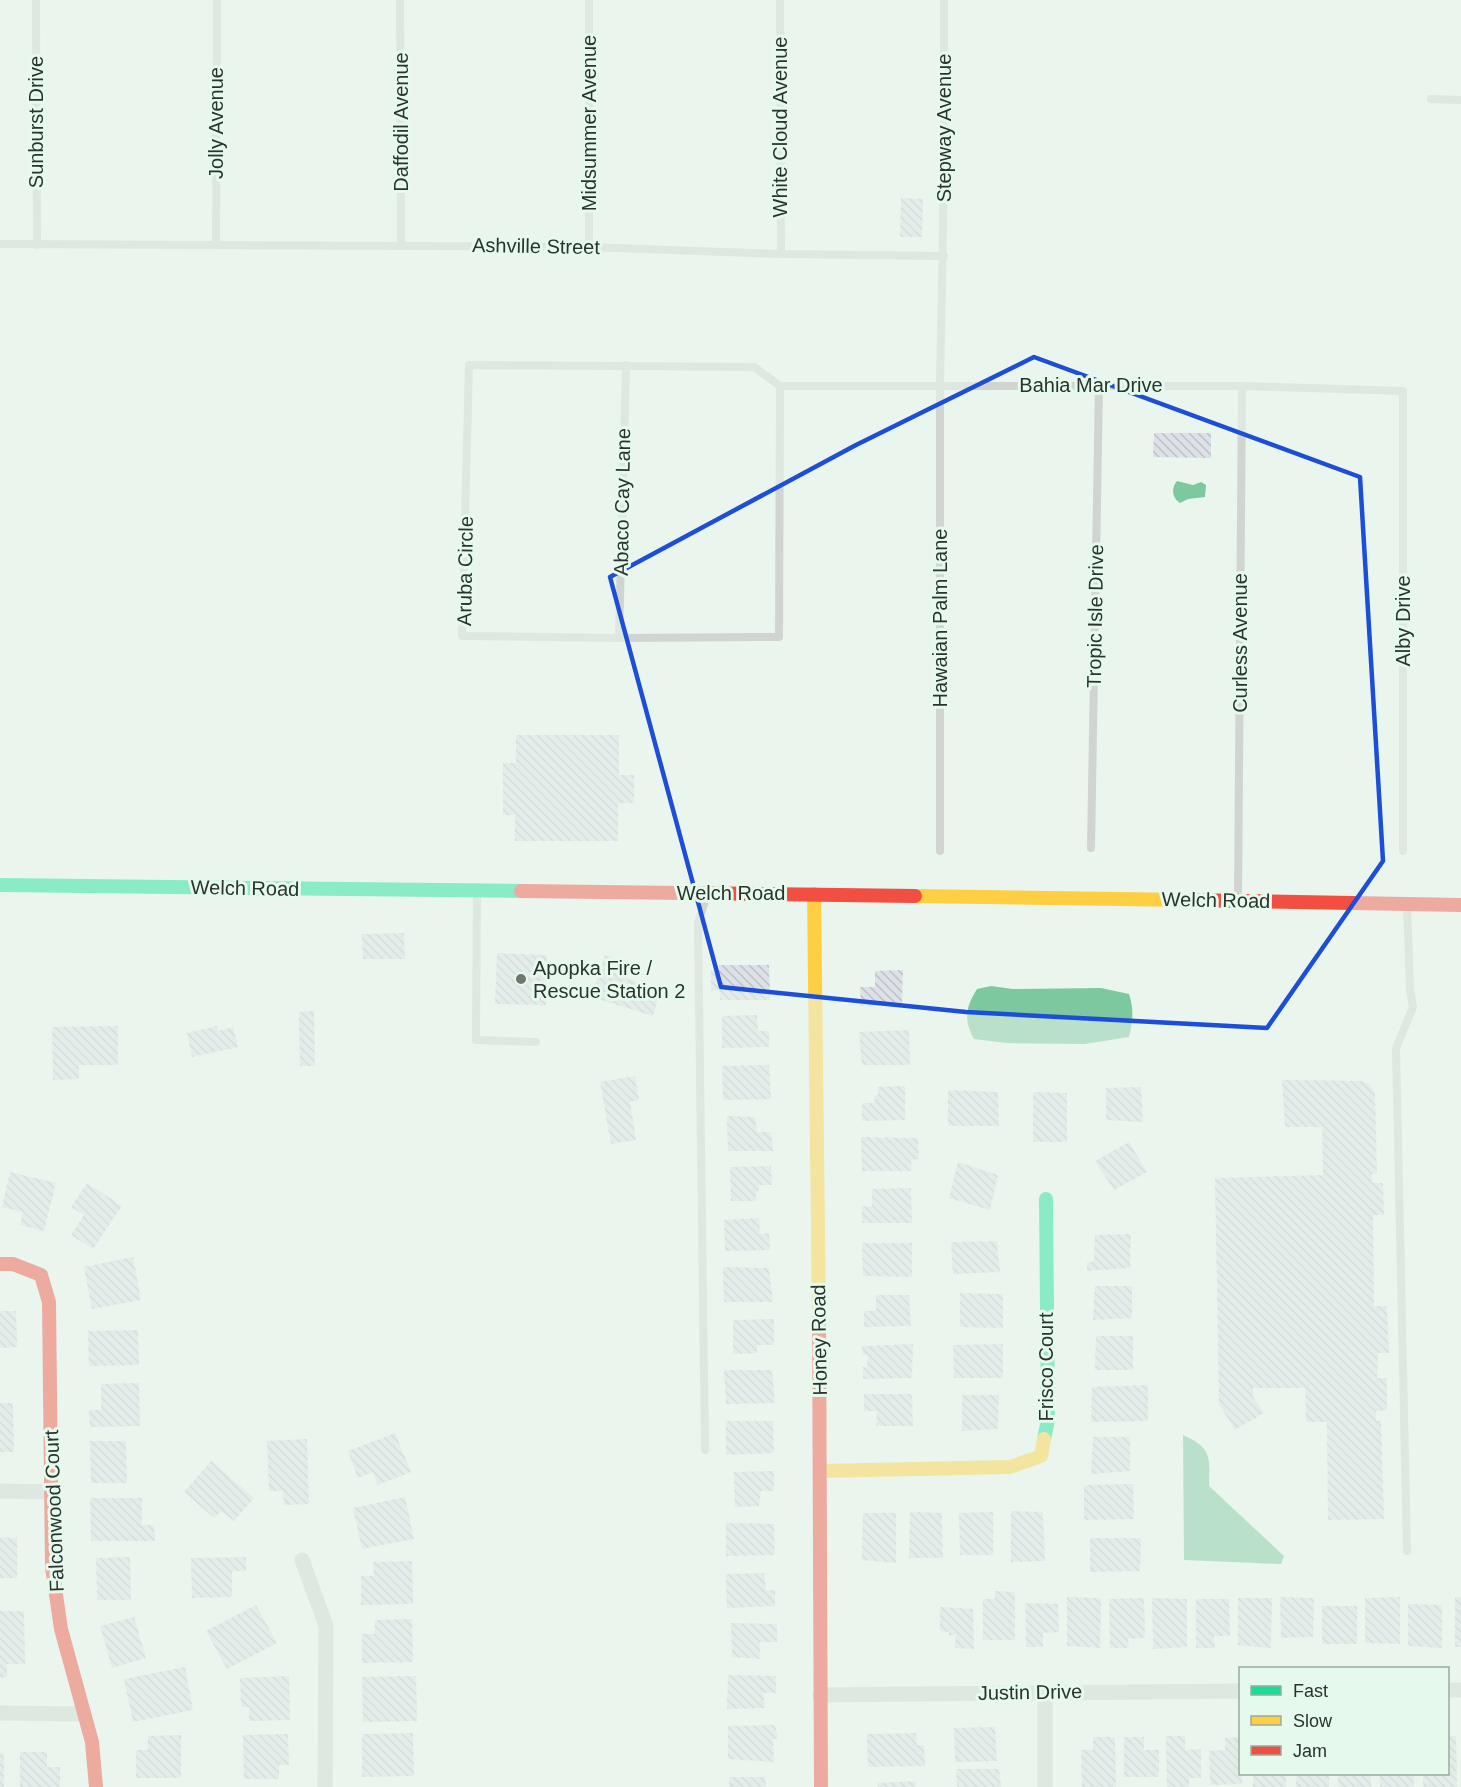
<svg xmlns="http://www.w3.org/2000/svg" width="1461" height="1787" font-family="Arial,sans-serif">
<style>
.water{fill:#7ec89f}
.building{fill:url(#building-back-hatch)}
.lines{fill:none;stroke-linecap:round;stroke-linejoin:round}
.lane{stroke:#d1d4d1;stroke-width:8}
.street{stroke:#d1d4d1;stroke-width:15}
.fast{stroke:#16e098;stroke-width:14}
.slow{stroke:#ffcf43;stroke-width:14}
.jam{stroke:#f24e42;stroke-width:14}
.marked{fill:none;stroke:#1d4ed8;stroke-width:4.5;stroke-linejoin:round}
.poi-dot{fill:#6e7771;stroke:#e5faec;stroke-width:2}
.labels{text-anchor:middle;stroke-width:6;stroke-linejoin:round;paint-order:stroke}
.street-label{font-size:20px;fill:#2b332e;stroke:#e5faec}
.poi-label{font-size:20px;fill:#2b332e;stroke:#e5faec;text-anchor:start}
</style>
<defs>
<pattern id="building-back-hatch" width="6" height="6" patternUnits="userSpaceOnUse" patternTransform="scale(1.5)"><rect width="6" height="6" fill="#dde0e6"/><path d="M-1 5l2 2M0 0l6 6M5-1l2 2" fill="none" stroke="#bec1c6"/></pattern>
</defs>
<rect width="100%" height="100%" fill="#eaf5ed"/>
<!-- water -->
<path class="water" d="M1177,481L1193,485L1201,482L1206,485L1205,497L1188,499L1180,503C1172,498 1171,488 1177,481Z
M991,986L1013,989L1101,988L1129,994C1134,1009 1133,1021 1129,1037L1085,1044L1006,1043L974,1039C963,1019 966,1007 977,989Z
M1183,1435C1212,1448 1210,1457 1209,1486L1284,1556L1281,1564L1184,1560Z"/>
<!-- building -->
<path class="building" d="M901,198L923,199L922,237H900Z
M1154,433H1211V458L1153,457Z
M516,735H619V775H634V803H618V841H515V815H503V763H516Z
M404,933L405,959H363L362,934Z
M497,953L547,955L546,1005L495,1004Z
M605,955L632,963L627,979L661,989L653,1016L592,997Z
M719,965H769L770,1000H720V991L711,990V970H719Z
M903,970L902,1005L861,1006L860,987H875V971Z
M314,1011L315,1066H300L299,1012Z
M757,1015L758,1031H769V1047L722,1048V1016Z
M118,1026V1065H79V1079L53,1080L52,1027Z
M217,1026L218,1031L233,1027L238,1047L192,1057L187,1033Z
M909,1030L910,1065H862L859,1032Z
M769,1065L771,1099L723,1100L722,1066Z
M635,1076L639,1100L630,1102L636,1140L611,1144L600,1082Z
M1282,1080L1362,1081L1369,1084L1375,1092L1377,1174H1372V1183H1383L1384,1215H1373L1374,1306H1387L1389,1353H1378L1377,1378H1387V1410L1376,1411V1421L1381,1420L1384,1519L1328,1520L1327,1422H1306L1305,1388H1253V1397L1264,1413L1235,1430L1219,1404L1215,1178L1323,1175L1322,1127H1285Z
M905,1086V1120L862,1121V1103H875L874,1096L878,1095V1087Z
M1141,1087L1143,1122L1106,1120V1088Z
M948,1090L998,1092L999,1126H948Z
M1033,1092L1067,1093V1142H1033Z
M727,1116L755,1117L757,1132H771L773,1151H728Z
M861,1137L918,1138L919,1159L911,1160L912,1171H862Z
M1129,1142L1147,1172L1114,1190L1095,1161Z
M958,1162L998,1175L990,1210L949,1198Z
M771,1166L772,1185H759V1191L756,1192V1201H731L730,1167Z
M10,1172L56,1183L44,1231L20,1225L23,1212L2,1207Z
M87,1183L122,1206L93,1249L71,1235L84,1215L71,1207Z
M911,1188L912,1223H862V1206L872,1207V1189Z
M759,1218L760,1234L769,1233L770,1250L725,1251L724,1220Z
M1131,1234L1130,1268L1087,1271V1262H1094L1095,1235Z
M997,1241L1000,1272L953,1274L951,1242Z
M862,1243H912V1277L863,1276Z
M133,1257L141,1300L92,1309L84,1267Z
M723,1267L769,1268L773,1302H724Z
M1095,1286H1132V1318L1093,1320Z
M960,1293L1003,1294V1328L960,1327Z
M876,1295H909L911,1326L864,1327V1311H876Z
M0,1311H16L17,1347L0,1348Z
M774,1319V1345H757V1353L733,1354V1320Z
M138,1330L139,1365L89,1366L88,1331Z
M1096,1336H1133V1370H1095Z
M913,1344L912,1378L863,1379V1367H867L868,1355H863L862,1346Z
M1003,1344V1378H954L953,1345Z
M724,1370H772L775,1403L726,1404Z
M139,1383L140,1426L90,1427L89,1410H101V1384Z
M1148,1385V1421L1091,1422L1092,1387Z
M864,1394H912L913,1426H876L877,1411H864Z
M962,1395H999L998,1429L962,1431Z
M0,1403H13L14,1452H0Z
M726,1421H773L774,1453L726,1455Z
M395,1433L411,1472L378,1485L373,1472L358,1478L348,1451Z
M1093,1437H1130V1471L1091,1474Z
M307,1439L309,1504L284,1505L283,1491H269L267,1441Z
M90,1441H126L127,1483H91Z
M211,1461L254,1498L234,1521L221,1511L214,1518L184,1492Z
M774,1471V1491H761L759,1506L735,1507L734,1472Z
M1133,1484L1134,1519L1084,1520V1485Z
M405,1497L414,1539L362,1549L353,1508Z
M90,1498H142V1525H154L155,1541H91Z
M1011,1511L1043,1512L1045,1561L1011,1562Z
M910,1512L942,1513L943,1558H909Z
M993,1512V1555H960L959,1513Z
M863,1513H896V1563L862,1560Z
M726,1523L774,1524L775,1555L726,1556Z
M0,1537L17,1538V1578H0Z
M1090,1538H1141L1140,1571L1090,1572Z
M130,1557L131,1600H97L96,1558Z
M246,1557V1571H232V1597L192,1598L191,1558Z
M412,1561L413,1604L361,1605V1576H374L373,1562Z
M764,1573L766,1591L775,1590V1606L727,1608L726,1574Z
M995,1591L1015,1592V1640H983V1599H995Z
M1067,1597L1101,1598L1100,1648L1067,1646Z
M1280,1597L1314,1598L1313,1637L1281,1638Z
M1400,1597V1644L1365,1643V1598Z
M1455,1597H1461V1647H1455Z
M1144,1598L1145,1638L1128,1639L1129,1648H1110L1109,1599Z
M1152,1598L1187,1599V1647L1153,1649Z
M1238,1598H1272L1271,1648L1238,1645Z
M1196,1599H1229L1230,1636H1214L1215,1648H1196Z
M1025,1603L1058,1604L1059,1632L1043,1633V1647H1026Z
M1408,1604L1442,1605V1648L1408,1646Z
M256,1605L277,1643L227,1669L206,1631Z
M1322,1606H1357V1644H1322Z
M940,1607L973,1609L974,1649L955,1648L956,1634L949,1636V1632L940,1631Z
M0,1611H24L25,1664H7V1677L0,1678Z
M134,1617L146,1658L112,1668L100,1626Z
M412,1619L413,1662L362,1663V1634H375V1620Z
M731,1623L777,1624V1642H760V1659L732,1657Z
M185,1667L193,1710L133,1722L124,1679Z
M728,1675L776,1676V1693H763L765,1708L727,1709Z
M289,1676L290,1720L249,1721V1707H241L240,1678Z
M416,1676L417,1721L363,1722L362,1677Z
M775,1725L778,1739H773L774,1762L728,1759V1726Z
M995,1727L997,1761L955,1762L954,1728Z
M413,1733L414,1776L362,1777V1734Z
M916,1733L917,1745H924L925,1766L868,1767L867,1734Z
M288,1734L289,1765H279V1779H244L243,1735Z
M181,1735V1778H136V1750H148V1736Z
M1166,1736H1185V1750L1201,1749V1778H1189V1787H1167Z
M1448,1736H1456L1457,1787H1423V1774H1448Z
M1093,1737H1115L1116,1787H1082L1081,1750H1093Z
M1124,1737H1144V1750H1159V1777H1124Z
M1240,1737L1242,1784L1210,1785L1209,1751L1225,1750V1738Z
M20,1752H47V1767H60V1787H20Z
M0,1753H4V1787H0Z
M956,1769H999L1001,1787H957Z
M1253,1774H1286V1787H1253Z
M1296,1774H1329V1787H1296Z
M1338,1774H1371V1787H1338Z
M1380,1774H1414V1787H1380Z
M729,1777H765L766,1787H729Z
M916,1781V1787H878L877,1783Z"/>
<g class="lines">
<!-- lane -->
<path class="lane" d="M36,0L37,245
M400,0L401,244
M780,0L781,254
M1431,99L1461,100
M0,244L589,247L781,254L944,256
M216,245L217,0
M589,247V0
M469,365L754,367L780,386L779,637L619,638L462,636Z
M780,386H1242L1403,391V851
M619,638L626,365
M1091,848L1099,385
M940,851V385L944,175V0
M477,892L476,1040L536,1042
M1238,899L1242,386
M705,1450L698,923L707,895
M1407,1551L1396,1048L1413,1007L1410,989L1407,905"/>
<!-- street -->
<path class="street" d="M0,1491L53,1492
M302,1560L326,1626L325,1787
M1448,1690H1461
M820,1695L1240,1691
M0,1713L83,1714
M1045,1787V1692"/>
<!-- fast -->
<path class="fast" d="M0,885L521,891
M1044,1439L1048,1420L1046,1199"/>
<!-- slow -->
<path class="slow" d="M814,894L819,1316
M915,896L1186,900
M821,1471L1010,1467L1041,1456L1044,1439"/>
<!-- jam -->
<path class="jam" d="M521,891L915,896
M1186,900L1461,905
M0,1264H13L41,1275L49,1302L52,1567L61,1629L92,1742L96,1787
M819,1316L821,1787"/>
</g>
<!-- marked area -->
<path d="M0 0H1461V1787H0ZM1034,357L1360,477L1383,861L1267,1028L966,1012L721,987L610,577L856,445Z" fill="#eaf5ed" fill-opacity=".55" fill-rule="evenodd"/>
<path class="marked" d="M1034,357L1360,477L1383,861L1267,1028L966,1012L721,987L610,577L856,445Z"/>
<!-- markers -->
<circle class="poi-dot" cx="521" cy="979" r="6"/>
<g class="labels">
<!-- street labels -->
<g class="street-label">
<text transform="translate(36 122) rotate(-90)" y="7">Sunburst Drive</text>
<text transform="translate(401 122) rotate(-90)" y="7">Daffodil Avenue</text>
<text transform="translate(216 123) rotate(-90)" y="7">Jolly Avenue</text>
<text transform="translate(589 123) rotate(-90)" y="7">Midsummer Avenue</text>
<text transform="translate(780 127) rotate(-90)" y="7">White Cloud Avenue</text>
<text transform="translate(944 128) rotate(-90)" y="7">Stepway Avenue</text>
<text transform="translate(536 246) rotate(1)" y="7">Ashville Street</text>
<text x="1091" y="392">Bahia Mar Drive</text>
<text transform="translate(622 502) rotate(-89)" y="7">Abaco Cay Lane</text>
<text transform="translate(465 571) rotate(-89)" y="7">Aruba Circle</text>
<text transform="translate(1095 616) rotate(-89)" y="7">Tropic Isle Drive</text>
<text transform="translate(940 618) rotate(-90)" y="7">Hawaian Palm Lane</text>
<text transform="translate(1403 621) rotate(-90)" y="7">Alby Drive</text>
<text transform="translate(1240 643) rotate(-90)" y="7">Curless Avenue</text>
<text transform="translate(245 888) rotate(1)" y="7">Welch Road</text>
<text x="731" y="900">Welch Road</text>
<text transform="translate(1216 900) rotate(1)" y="7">Welch Road</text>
<text transform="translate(819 1340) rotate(-91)" y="7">Honey Road</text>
<text transform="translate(1046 1367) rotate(-90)" y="7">Frisco Court</text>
<text transform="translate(54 1511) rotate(-92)" y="7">Falconwood Court</text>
<text transform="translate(1030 1692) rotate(-1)" y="7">Justin Drive</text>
</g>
<!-- poi labels -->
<g class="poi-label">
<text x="533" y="975">Apopka Fire /<tspan x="533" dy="23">Rescue Station 2</tspan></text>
</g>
</g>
<!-- legend -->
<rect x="1239" y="1667" width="210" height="108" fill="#e5faec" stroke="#9baaa0" stroke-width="1.5"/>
<rect x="1251" y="1686" width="30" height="9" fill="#16e098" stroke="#9baaa0" stroke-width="1.5"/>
<text x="1293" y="1697" font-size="18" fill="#2b332e">Fast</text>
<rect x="1251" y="1716" width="30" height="9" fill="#ffcf43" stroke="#9baaa0" stroke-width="1.5"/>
<text x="1293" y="1727" font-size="18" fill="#2b332e">Slow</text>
<rect x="1251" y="1746" width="30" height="9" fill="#f24e42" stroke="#9baaa0" stroke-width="1.5"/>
<text x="1293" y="1757" font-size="18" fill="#2b332e">Jam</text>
</svg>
